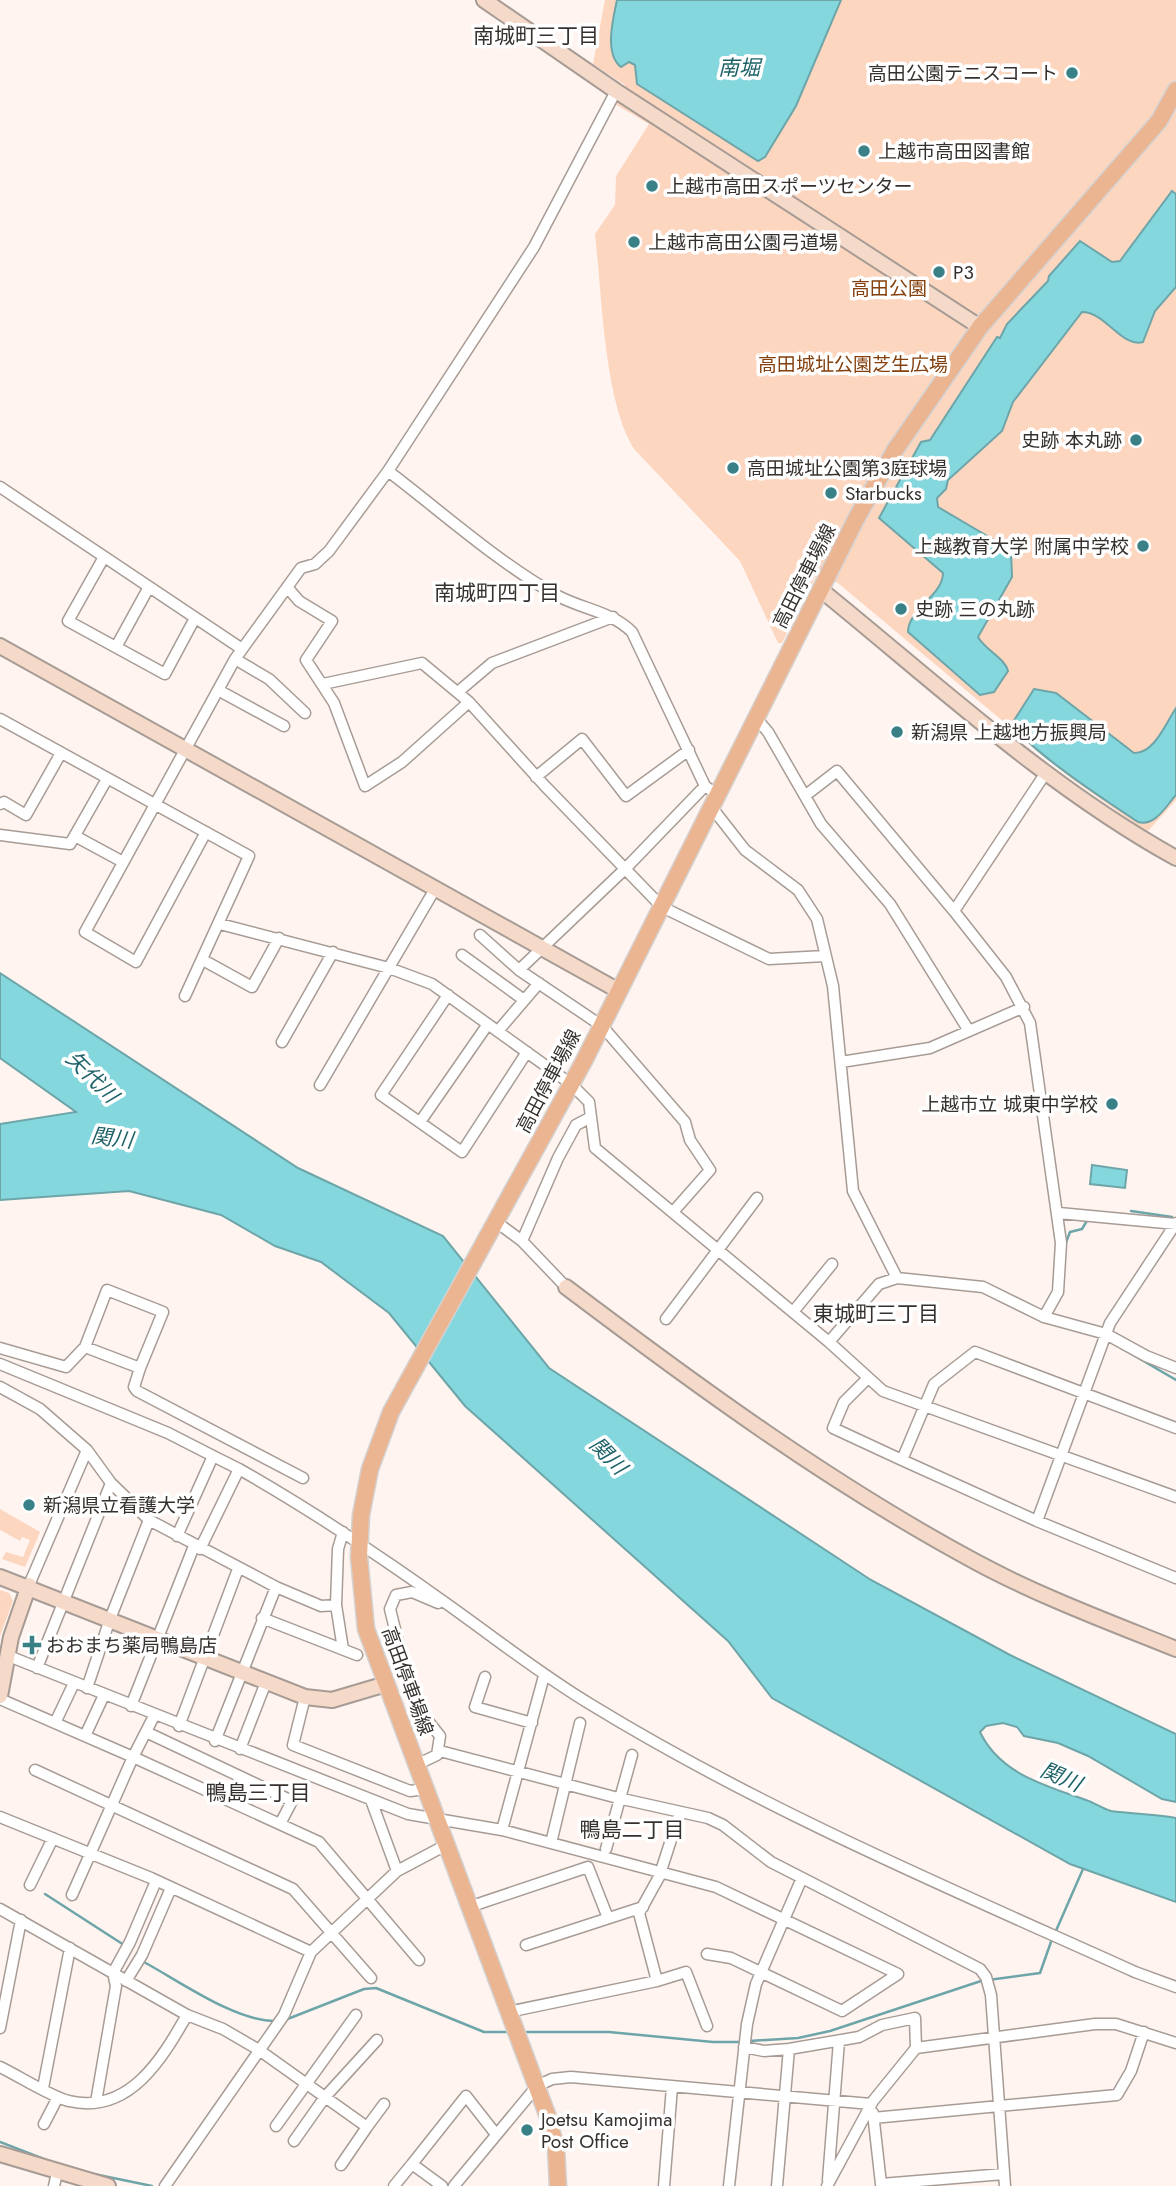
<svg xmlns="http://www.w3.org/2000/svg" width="1176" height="2186" font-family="Jost,'Noto Sans JP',sans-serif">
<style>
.green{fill:#fdd6c0}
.water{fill:#85d7de;stroke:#6da5a9;stroke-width:2}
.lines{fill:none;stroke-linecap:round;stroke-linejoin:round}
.stream{stroke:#6da5a9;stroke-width:2.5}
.street-casing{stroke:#a79c95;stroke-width:13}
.secondary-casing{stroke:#a79c95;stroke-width:18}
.primary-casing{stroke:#d3d2d1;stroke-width:19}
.street{stroke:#fff;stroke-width:10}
.secondary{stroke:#f6dac9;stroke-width:14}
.primary{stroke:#ecb592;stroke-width:16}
.poi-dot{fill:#398187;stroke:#fff;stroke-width:2.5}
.labels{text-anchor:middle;stroke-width:7;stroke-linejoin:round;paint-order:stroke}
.poi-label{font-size:19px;fill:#36312e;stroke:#fff;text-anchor:start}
.park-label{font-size:19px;fill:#84400d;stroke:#fff}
.street-label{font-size:19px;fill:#36312e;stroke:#fff}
.neighbourhood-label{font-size:21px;fill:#36312e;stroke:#fff}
.water-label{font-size:21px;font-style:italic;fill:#1e6267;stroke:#fff}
</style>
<rect width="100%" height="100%" fill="#fff4ef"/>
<!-- green -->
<path class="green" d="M605,0H1176V800L1147,832L1072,779L838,583L817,574L782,643H778L740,561L635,450C604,403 602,293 595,234L615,205L616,176L649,124L615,104L625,85L593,64Z
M0,1509L40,1532L25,1567L2,1559L6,1552L23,1557L30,1540L22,1537L20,1541L0,1530Z
M0,1590L9,1593L13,1601L0,1636Z"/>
<!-- water -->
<path class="water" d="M617,0H841L796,106L765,157L758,161L637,84L635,65L629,62L621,67C604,54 613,19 617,0Z
M1172,191L1176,194V287L1155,311L1143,342C1121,348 1106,312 1082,312L1013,402L1002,431L948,480L946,489L937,498L938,507L1011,550L1012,577L978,637C985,650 1005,658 1008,671L994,692L980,695L908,632C908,609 943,596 943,573L879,518L921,442L930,440L997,337L1000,338L1007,324L1048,281L1049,276L1080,241L1112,262L1120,261Z
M1034,689L1056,693L1134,753C1154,754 1166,723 1176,708V795C1166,806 1155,827 1138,822C1114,806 1018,744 1013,722Z
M0,973L298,1168L443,1236L549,1368L871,1580L1010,1655L1176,1734V1802L1162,1799L1088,1756L1058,1743L1024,1736L1017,1727L1003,1723L986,1726L980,1732C1000,1774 1046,1786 1086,1800C1095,1803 1103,1809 1111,1811C1133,1814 1154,1814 1176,1818V1902L1070,1864L772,1698L728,1641L465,1406L389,1313L321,1262L275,1246L221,1215L129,1191L0,1200V1124L76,1112L0,1058Z
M1092,1165L1127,1170L1125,1188L1090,1184Z"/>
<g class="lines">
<!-- stream -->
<path class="stream" d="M1131,1211L1172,1217
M1065,1245L1070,1232L1082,1229L1088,1219
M1123,1349L1176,1380
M45,1894L124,1945
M1055,1933L1083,1869
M142,1961C178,1980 234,2021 275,2021
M285,2020L364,1989L376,1988L484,2032H509
M523,2032H609L713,2042H743
M749,2041L798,2038L830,2031L981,1981L1040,1973L1052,1939
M0,2142L49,2161
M89,2173L152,2186"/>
<!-- street casing -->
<g class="street-casing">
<path id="street" d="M388,471C442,512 496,561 556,595C581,609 611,611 632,632L705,786L719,796
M0,487L242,649
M104,557L68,621L165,674L195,618
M287,587L299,601L332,621L306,660L334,703L365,786L402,762L469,702
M116,647L149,587
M235,659L269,679L305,713
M323,684L422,663L469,702L544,785L662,907L769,959L825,956
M218,690L284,726
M459,691L492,663L613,617
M756,718L768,732L821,824L890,904L969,1031
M0,719L249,856L185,996
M536,777L582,739L626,796L689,750
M806,795L837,771L954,911
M0,804L4,802L26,815L61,753
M713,809L745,850L798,890L817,919L833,986L853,1191L897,1278
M206,832L136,962L85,932L235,659L301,568L315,564L329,551L388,471L534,247L616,91
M0,835L70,844L107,779
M75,836L123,862
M220,924L389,968L432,984L571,1084L589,1102L595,1148L829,1342L883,1391L1176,1497
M480,935L519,970L602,1026L685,1122L690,1140L710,1170L673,1212
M462,955L524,1000
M203,960L252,987L279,938
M519,970L626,868L705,786
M448,995L381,1095L462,1152L527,1052
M498,1031L539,983
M282,1042L333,952
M841,1062L930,1048L1024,1007
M320,1085L435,889
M420,1122L488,1024
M1059,1213L1176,1224
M495,1221L522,1241L566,1287
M522,1241L558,1158L576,1125L591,1117
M793,1312L832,1264
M1044,1317L1058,1292L1061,1243L1030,1023L1006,977L954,911L1045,774
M666,1319L757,1198
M829,1342L879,1284L897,1278L983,1287L1044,1317L1106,1334L1146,1356L1176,1368
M0,1348L66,1367L85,1347L107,1290L163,1312L140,1368L85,1347
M0,1364L168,1433L213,1456
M140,1368L134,1387L137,1391L303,1478
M867,1379L844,1402L833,1428L902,1460
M0,1387L40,1409L87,1450L111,1483L149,1520L276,1587L321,1606L336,1605L338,1549L343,1532
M1176,1428L975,1352L934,1384L902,1460L1037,1521L1176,1578
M1037,1521L1110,1323L1176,1223
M177,1536L213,1456L239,1469
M200,1549L239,1469C311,1510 380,1556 447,1604C495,1638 540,1674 590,1704C763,1810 951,1889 1135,1972L1176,1987
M29,1585L87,1450
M336,1605L343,1649
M262,1618L357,1655
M6,1655L408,1814L502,1830L544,1676
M37,1668L111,1483
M485,1677L475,1707L532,1723
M87,1688L110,1619L149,1520
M305,1697L293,1745L410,1791L425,1789
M0,1699L133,1757L154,1716
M131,1706L194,1546
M55,1723L74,1683
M179,1726L238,1569
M146,1732L292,1801L280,1824
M85,1736L104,1695
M215,1741L276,1587
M240,1749L266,1682
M440,1751L618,1798L708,1818L723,1825L771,1862L980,1969L986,1977L991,1995L1005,2186
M416,1765L437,1755L440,1736L421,1712L405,1670L390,1609L396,1595L412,1592L438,1603
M35,1770L293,1889L371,1978
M371,1800L397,1871
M0,1817L151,1878L311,1952
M502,1830L716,1887L898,1974L842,2011L731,1958L707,1954
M551,1843L580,1723
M606,1849L632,1755
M30,1885L53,1838
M72,1895L133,1757L319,1842L419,1960
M469,1907L588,1867L608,1918
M0,1909L187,2015L223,2029L259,2050L367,2127L341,2165
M526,1945L643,1907
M126,1981L142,1955L171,1888
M657,1981L686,1972L707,2026
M508,2012L657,1981L639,1913L659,1877L680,1812
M0,2028L21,1920
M744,2047L764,2051L789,2049L777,2186
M789,2049L859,2037L882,2025L915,2018L916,2048
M0,2067C17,2075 53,2098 69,2101C129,2115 162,2059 187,2015
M43,2088L70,1948
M96,2102L116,1986L113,1973L130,1942L156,1881
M873,2113L881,2184L1004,2174
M873,2118L1117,2095L1131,2071L1144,2032
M44,2124L58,2097
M276,2126L356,2015
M367,2127L384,2104
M294,2141L325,2097L377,2040
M828,2180L839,2041
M54,2186L57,2173
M165,2186L284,2015L311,1952L397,1871L446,1845
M394,2186L412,2164
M442,2186L412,2164L466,2096L495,2133
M454,2186L537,2086L552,2079L571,2077L871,2104
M664,2186L672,2087
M729,2186L747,2024L756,1984L802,1878
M827,2186L873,2101L916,2048L1095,2024H1116L1176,2043"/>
</g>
<!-- secondary casing -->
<g class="secondary-casing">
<path id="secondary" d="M484,0L616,91L980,327
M821,590C936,683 1046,786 1176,858
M0,646L619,991
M566,1287C697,1386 831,1484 976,1562C1039,1596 1109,1622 1176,1649
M0,1577L305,1697L332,1700L386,1684
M0,1696L11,1637L29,1585
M0,2154L108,2186"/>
</g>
<!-- primary casing -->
<g class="primary-casing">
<path id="primary" d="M558,2186L556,2148L548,2117L366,1629L359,1557L361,1515L370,1469L391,1412L584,1061L856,519L895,450L980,327L1159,121L1176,90"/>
</g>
<!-- street -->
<use href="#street" class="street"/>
<!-- secondary -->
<use href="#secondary" class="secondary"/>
<!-- primary -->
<use href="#primary" class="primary"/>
</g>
<!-- markers -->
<g class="poi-dot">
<circle cx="1072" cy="73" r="7"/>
<circle cx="864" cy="151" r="7"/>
<circle cx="652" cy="186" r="7"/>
<circle cx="634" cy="242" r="7"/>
<circle cx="939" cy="272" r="7"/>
<circle cx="1136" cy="440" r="7"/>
<circle cx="733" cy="468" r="7"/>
<circle cx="831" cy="493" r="7"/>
<circle cx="1143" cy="546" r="7"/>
<circle cx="901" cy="609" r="7"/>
<circle cx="897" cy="732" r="7"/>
<circle cx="1112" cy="1104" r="7"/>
<circle cx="29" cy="1505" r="7"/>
<path d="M28.5 1634.5h7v7h7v7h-7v7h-7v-7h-7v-7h7z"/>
<circle cx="527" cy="2130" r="7"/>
</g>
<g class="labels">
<!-- poi labels -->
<g class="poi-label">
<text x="1058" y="80" text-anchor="end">高田公園テニスコート</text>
<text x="878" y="158">上越市高田図書館</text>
<text x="666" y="193">上越市高田スポーツセンター</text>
<text x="648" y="249">上越市高田公園弓道場</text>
<text x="953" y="279">P3</text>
<text x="1122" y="447" text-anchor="end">史跡 本丸跡</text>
<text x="747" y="475">高田城址公園第3庭球場</text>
<text x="845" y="500">Starbucks</text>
<text x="1129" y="553" text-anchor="end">上越教育大学 附属中学校</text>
<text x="915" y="616">史跡 三の丸跡</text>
<text x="911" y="739">新潟県 上越地方振興局</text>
<text x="1098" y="1111" text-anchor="end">上越市立 城東中学校</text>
<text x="43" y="1512">新潟県立看護大学</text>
<text x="46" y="1652">おおまち薬局鴨島店</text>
<text x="541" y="2126">Joetsu Kamojima<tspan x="541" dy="22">Post Office</tspan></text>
</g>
<!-- park labels -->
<g class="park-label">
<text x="889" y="295">高田公園</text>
<text x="853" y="371">高田城址公園芝生広場</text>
</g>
<!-- street labels -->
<g class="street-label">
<text transform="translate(804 576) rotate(-63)" y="7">高田停車場線</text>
<text transform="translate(548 1081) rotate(-62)" y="7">高田停車場線</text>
<text transform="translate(408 1681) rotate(70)" y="7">高田停車場線</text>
</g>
<!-- neighbourhood labels -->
<g class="neighbourhood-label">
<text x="536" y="43">南城町三丁目</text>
<text x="497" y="600">南城町四丁目</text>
<text x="876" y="1321">東城町三丁目</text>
<text x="258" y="1800">鴨島三丁目</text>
<text x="632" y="1837">鴨島二丁目</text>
</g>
<!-- water labels -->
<g class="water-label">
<text x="739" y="75">南堀</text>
<text transform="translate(92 1077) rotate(45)" y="7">矢代川</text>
<text transform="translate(112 1138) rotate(7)" y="7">関川</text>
<text transform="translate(608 1456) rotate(46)" y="7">関川</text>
<text transform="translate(1061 1777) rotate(23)" y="7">関川</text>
</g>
</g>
</svg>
